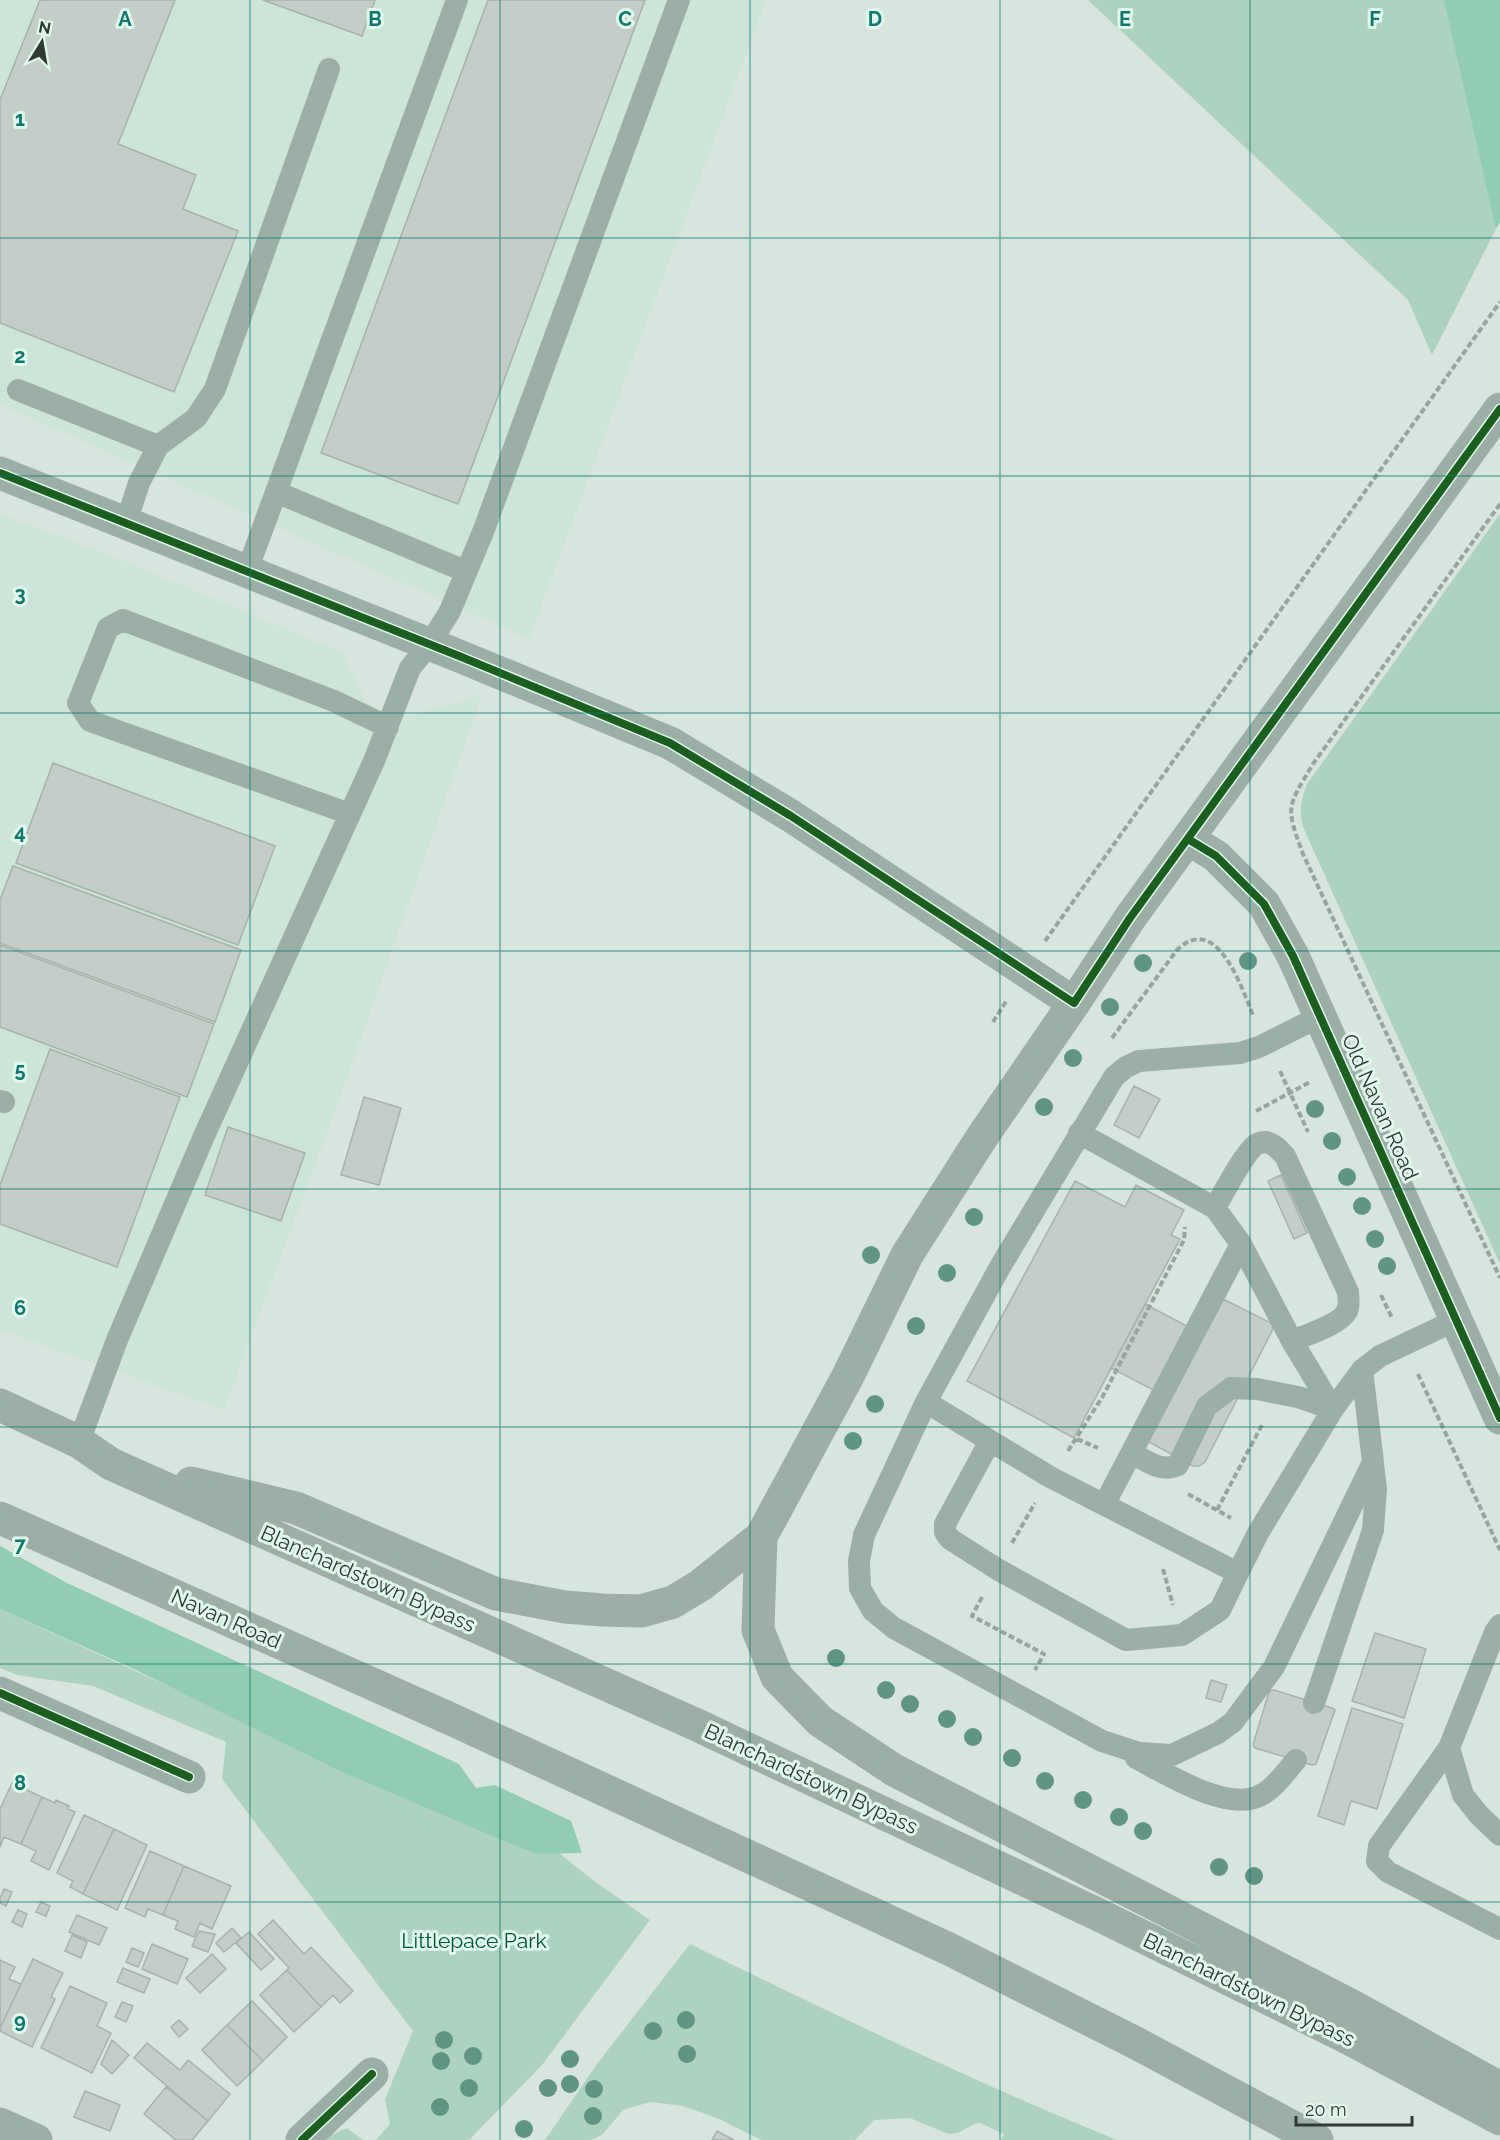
<svg xmlns="http://www.w3.org/2000/svg" width="1500" height="2140" font-family="Raleway,sans-serif">
<style>
.built{fill:#cde5d8}
.green{fill:#aed2c0}
.forest{fill:#91cdb3}
.building{fill:#c4cec9;stroke:#a7b2ac;stroke-width:1.5}
.lines{fill:none;stroke-linecap:round;stroke-linejoin:round}
.path{stroke:#97a59e;stroke-width:4;stroke-dasharray:6 3;stroke-linecap:butt}
.lane{stroke:#9cafa7;stroke-width:22}
.street{stroke:#9cafa7;stroke-width:33}
.secondary{stroke:#9caea5;stroke-width:33}
.highway{stroke:#9daea6;stroke-width:33}
.cycleway-casing{stroke:#dff9eb;stroke-width:11}
.cycleway{stroke:#1b5e20;stroke-width:8}
.tree{fill:#619583}
.grid{fill:none;stroke:#0f766e;stroke-width:1.5;stroke-opacity:0.55}
.labels{text-anchor:middle;stroke-width:6;stroke-linejoin:round;paint-order:stroke}
.street-label{font-size:21px;fill:#2f3934;stroke:#dff9eb}
.park-label{font-size:21px;fill:#005338;stroke:#dff9eb}
.grid-label{font-size:20px;text-anchor:middle;font-weight:bold;fill:#0f766e;stroke:#dff9eb;stroke-width:6;stroke-linejoin:round;paint-order:stroke}
</style>
<rect width="100%" height="100%" fill="#d8e5de"/>
<!-- built -->
<path class="built" d="M0,0H766L529,639L0,404Z
M0,514L117,558L343,653L366,702L393,716H410L482,695L346,1081L224,1410L0,1330Z"/>
<!-- green -->
<path class="green" d="M1088,0H1473L1496,229L1432,355L1408,300Z
M1500,514V1264L1303,827C1299,811 1301,800 1307,784Z
M0,1609L535,1854L559,1853L594,1881L650,1920L542,2065L469,2140H376L390,2124L385,2099L413,2031L222,1779L226,1742L93,1686L17,1675L0,1668Z
M690,1944C831,2013 972,2081 1117,2140H1001L1004,2134L980,2123L974,2124L958,2133L948,2134L910,2118L874,2120L855,2140H761L719,2119L683,2106L650,2102L623,2110L602,2135L591,2140H545L597,2064Z
M347,2128L363,2140H326L331,2135Z"/>
<!-- forest -->
<path class="forest" d="M1444,0H1500V222L1496,229Z
M0,1546L67,1583L459,1764L476,1788L495,1785L571,1821L582,1853L535,1854L342,1772L136,1670L0,1609Z"/>
<!-- building -->
<path class="building" d="M40,0H175L118,144L196,175L183,209L238,231L174,392L0,323V100Z
M263,0H375L362,36Z
M488,0H645L458,504L321,453Z
M53,763L275,846L238,945L16,863Z
M13,866L241,950L215,1022L0,943V900Z
M0,945L214,1024L187,1097L0,1027Z
M50,1049L180,1097L117,1267L0,1224V1185Z
M1134,1086L1160,1099L1139,1138L1114,1125Z
M364,1097L401,1108L379,1185L341,1175Z
M228,1127L305,1153L281,1221L205,1195Z
M1281,1175L1307,1233L1294,1239L1268,1181Z
M1075,1181L1125,1207L1136,1185L1184,1210L1171,1235L1180,1239L1074,1438L967,1381Z
M1223,1299L1275,1325L1205,1462L1199,1466H1193L1149,1442L1167,1397L1111,1368L1145,1304L1202,1334Z
M1375,1633L1426,1649L1404,1718L1352,1701Z
M1211,1680L1227,1685L1221,1702L1206,1698Z
M1274,1690L1332,1708L1335,1710L1316,1764L1312,1765L1255,1748L1253,1745L1268,1695L1270,1691Z
M1352,1708L1403,1724L1377,1809L1351,1801L1344,1825L1318,1816Z
M12,1783L42,1797L21,1844L4,1837L0,1847V1809Z
M42,1797L55,1803L56,1800L69,1806L68,1809L75,1812L49,1870L31,1861L36,1851L21,1844Z
M84,1815L114,1829L83,1894L70,1887L73,1881L57,1873Z
M114,1829L147,1845L117,1910L83,1894Z
M150,1851L184,1866L163,1915L148,1909L145,1917L125,1908Z
M184,1866L231,1886L212,1929L200,1923L194,1937L175,1929L178,1921L163,1915Z
M4,1889L12,1892L6,1906L0,1903V1898Z
M41,1902L50,1906L46,1916L36,1912Z
M18,1910L27,1914L22,1927L12,1922Z
M77,1915L107,1928L99,1945L69,1932Z
M273,1920L304,1954L311,1947L353,1991L340,2003L333,1995L321,2007L287,1970L289,1968L258,1934Z
M232,1928L241,1938L224,1952L216,1943Z
M199,1931L215,1934L208,1952L192,1946Z
M249,1932L274,1959L261,1970L236,1943Z
M72,1935L87,1942L81,1958L65,1951Z
M152,1944L188,1959L177,1984L142,1969Z
M132,1948L144,1953L138,1967L126,1962Z
M212,1954L226,1969L200,1993L186,1978Z
M33,1959L63,1973L51,1997L55,1999L32,2047L0,2031V2028Z
M0,1960L15,1967L9,1979L21,1984L0,2028Z
M123,1968L150,1979L144,1993L117,1982Z
M287,1970L321,2007L294,2032L260,1995Z
M70,1986L107,2003L97,2026L111,2033L92,2073L41,2048Z
M252,2001L287,2037L263,2061L227,2025Z
M122,2002L133,2006L126,2022L115,2017Z
M179,2020L188,2029L179,2037L171,2027Z
M227,2025L263,2061L237,2086L202,2050Z
M112,2040L129,2055L112,2074L101,2064Z
M147,2043L180,2070L188,2060L230,2094L208,2121L134,2058Z
M166,2087L208,2121L192,2140H176L144,2114Z
M85,2091L120,2105L110,2131L74,2117Z
M717,2131L734,2140H712Z"/>
<g class="lines">
<!-- path -->
<path class="path" d="M1500,504L1313,764C1287,808 1285,805 1303,854L1500,1278
M1045,941L1500,302
M993,1022L1007,1000
M1112,1038L1177,950C1217,911 1242,989 1253,1015
M1280,1071L1308,1132
M1256,1111L1310,1082
M1381,1295L1392,1318
M1418,1374L1500,1550
M1077,1439L1098,1448
M1068,1451L1103,1396L1184,1240L1185,1227
M1188,1494L1231,1518
M1217,1510L1263,1423
M1012,1543L1035,1503
M1163,1569L1173,1605
M982,1597L972,1616L1044,1654L1035,1670"/>
<!-- lane -->
<path class="lane" d="M18,390L158,446
M276,492L465,571
M126,523L139,483L158,446L196,418L215,389L329,69
M247,571L457,0
M350,814L90,721L78,703L108,628L123,620L334,701L388,727
M0,1101L4,1102
M1079,1133L1215,1208L1241,1244L1292,1341L1333,1409
M1215,1208C1223,1194 1245,1151 1257,1144C1269,1138 1278,1148 1285,1156L1348,1292C1348,1298 1350,1305 1347,1311C1341,1324 1306,1335 1292,1341
M926,1402L864,1535L859,1561L860,1588L873,1611L894,1628L1102,1741L1139,1753L1172,1755L1218,1733L1233,1722L1274,1667L1373,1462L1362,1370
M990,1441L945,1524V1532L950,1539L997,1569L1126,1640L1182,1635L1220,1610L1238,1573L1050,1477L926,1402L1000,1267L1114,1077L1126,1067L1139,1061L1240,1053L1259,1047L1319,1017
M79,1442L117,1340L204,1136L374,761L410,668L429,645L450,611L483,532L679,0
M1132,1453C1147,1461 1161,1473 1178,1465L1207,1406L1231,1388L1257,1389L1298,1397L1333,1409
M1105,1503L1241,1244
M1238,1573L1258,1533L1333,1409L1362,1370L1380,1356L1456,1320
M1500,1625L1495,1632L1449,1748L1379,1846L1377,1861L1388,1872L1500,1929
M1314,1703L1373,1530L1376,1489L1373,1464
M1449,1748L1463,1795L1479,1815L1500,1835
M1136,1758C1165,1773 1226,1812 1259,1796C1274,1789 1285,1773 1296,1760"/>
<!-- street -->
<path class="street" d="M0,473L459,656L670,743L791,816L1074,1003
M0,1693L189,1777
M0,2124L36,2140
M302,2140L372,2074"/>
<!-- secondary -->
<path class="secondary" d="M1188,839L1216,856L1264,904L1293,956L1500,1418
M1074,1003L1130,918L1500,409"/>
<!-- highway -->
<path class="highway" d="M0,1405L79,1442L111,1464L697,1725L1099,1915L1344,2036L1500,2119
M191,1483L296,1508L496,1594L565,1607L603,1610L641,1611L673,1602L701,1585L761,1537L848,1376L907,1255L982,1137L1074,1003
M0,1518L453,1720L949,1949L1134,2042L1317,2140
M761,1537L758,1630L777,1677L820,1721L894,1770L1354,2007L1500,2088"/>
<!-- cycleway casing -->
<g class="cycleway-casing">
<path id="cycleway" d="M0,473L459,656L670,743L791,816L1074,1003L1130,918L1500,409
M1188,839L1216,856L1264,904L1293,956L1500,1418
M0,1693L189,1777
M302,2140L372,2074"/>
</g>
<!-- cycleway -->
<use href="#cycleway" class="cycleway"/>
</g>
<!-- trees -->
<g class="tree">
<circle cx="1248" cy="961" r="9"/>
<circle cx="1143" cy="963" r="9"/>
<circle cx="1110" cy="1007" r="9"/>
<circle cx="1073" cy="1058" r="9"/>
<circle cx="1044" cy="1107" r="9"/>
<circle cx="1315" cy="1109" r="9"/>
<circle cx="1332" cy="1141" r="9"/>
<circle cx="1347" cy="1177" r="9"/>
<circle cx="1362" cy="1206" r="9"/>
<circle cx="974" cy="1217" r="9"/>
<circle cx="1375" cy="1239" r="9"/>
<circle cx="871" cy="1255" r="9"/>
<circle cx="1387" cy="1266" r="9"/>
<circle cx="947" cy="1273" r="9"/>
<circle cx="916" cy="1326" r="9"/>
<circle cx="875" cy="1404" r="9"/>
<circle cx="853" cy="1441" r="9"/>
<circle cx="836" cy="1658" r="9"/>
<circle cx="886" cy="1690" r="9"/>
<circle cx="910" cy="1704" r="9"/>
<circle cx="947" cy="1719" r="9"/>
<circle cx="973" cy="1737" r="9"/>
<circle cx="1012" cy="1758" r="9"/>
<circle cx="1045" cy="1781" r="9"/>
<circle cx="1083" cy="1800" r="9"/>
<circle cx="1119" cy="1817" r="9"/>
<circle cx="1143" cy="1831" r="9"/>
<circle cx="1219" cy="1867" r="9"/>
<circle cx="1254" cy="1876" r="9"/>
<circle cx="686" cy="2020" r="9"/>
<circle cx="653" cy="2031" r="9"/>
<circle cx="444" cy="2040" r="9"/>
<circle cx="687" cy="2054" r="9"/>
<circle cx="473" cy="2056" r="9"/>
<circle cx="570" cy="2059" r="9"/>
<circle cx="441" cy="2061" r="9"/>
<circle cx="570" cy="2084" r="9"/>
<circle cx="469" cy="2088" r="9"/>
<circle cx="548" cy="2088" r="9"/>
<circle cx="594" cy="2089" r="9"/>
<circle cx="440" cy="2107" r="9"/>
<circle cx="593" cy="2116" r="9"/>
<circle cx="524" cy="2129" r="9"/>
</g>
<!-- grid -->
<path class="grid" d="M250,0V2140M500,0V2140M750,0V2140M1000,0V2140M1250,0V2140M0,238H1500M0,476H1500M0,713H1500M0,951H1500M0,1189H1500M0,1427H1500M0,1664H1500M0,1902H1500"/>
<g class="labels">
<!-- street labels -->
<g class="street-label">
<text transform="translate(1380 1107) rotate(66)" y="7">Old Navan Road</text>
<text transform="translate(368 1579) rotate(24)" y="7">Blanchardstown Bypass</text>
<text transform="translate(226 1619) rotate(24)" y="7">Navan Road</text>
<text transform="translate(811 1779) rotate(25)" y="7">Blanchardstown Bypass</text>
<text transform="translate(1249 1990) rotate(26)" y="7">Blanchardstown Bypass</text>
</g>
<!-- park labels -->
<g class="park-label">
<text x="474" y="1948">Littlepace Park</text>
</g>
</g>
<g class="grid-label">
<text x="125" y="26">A</text>
<text x="375" y="26">B</text>
<text x="625" y="26">C</text>
<text x="875" y="26">D</text>
<text x="1125" y="26">E</text>
<text x="1375" y="26">F</text>
<text x="20" y="126">1</text>
<text x="20" y="363">2</text>
<text x="20" y="601">3</text>
<text x="20" y="839">4</text>
<text x="20" y="1077">5</text>
<text x="20" y="1315">6</text>
<text x="20" y="1552">7</text>
<text x="20" y="1790">8</text>
<text x="20" y="2028">9</text>
</g>
<!-- north arrow -->
<g transform="translate(42 42) rotate(11)" stroke="#dff9eb" stroke-width="4.5" paint-order="stroke">
<path d="M0-4.5L10 22L0 15L-10 22Z" fill="#2f3934"/>
<text y="-9" font-size="16" font-weight="bold" text-anchor="middle" fill="#2f3934">N</text>
</g>
<!-- scale -->
<path d="M1296 2116v9h116v-9" fill="none" stroke="#2f3934" stroke-width="3"/>
<text x="1305" y="2116" font-size="18" fill="#2f3934" stroke="#dff9eb" stroke-width="4.5" paint-order="stroke">20 m</text>
</svg>
